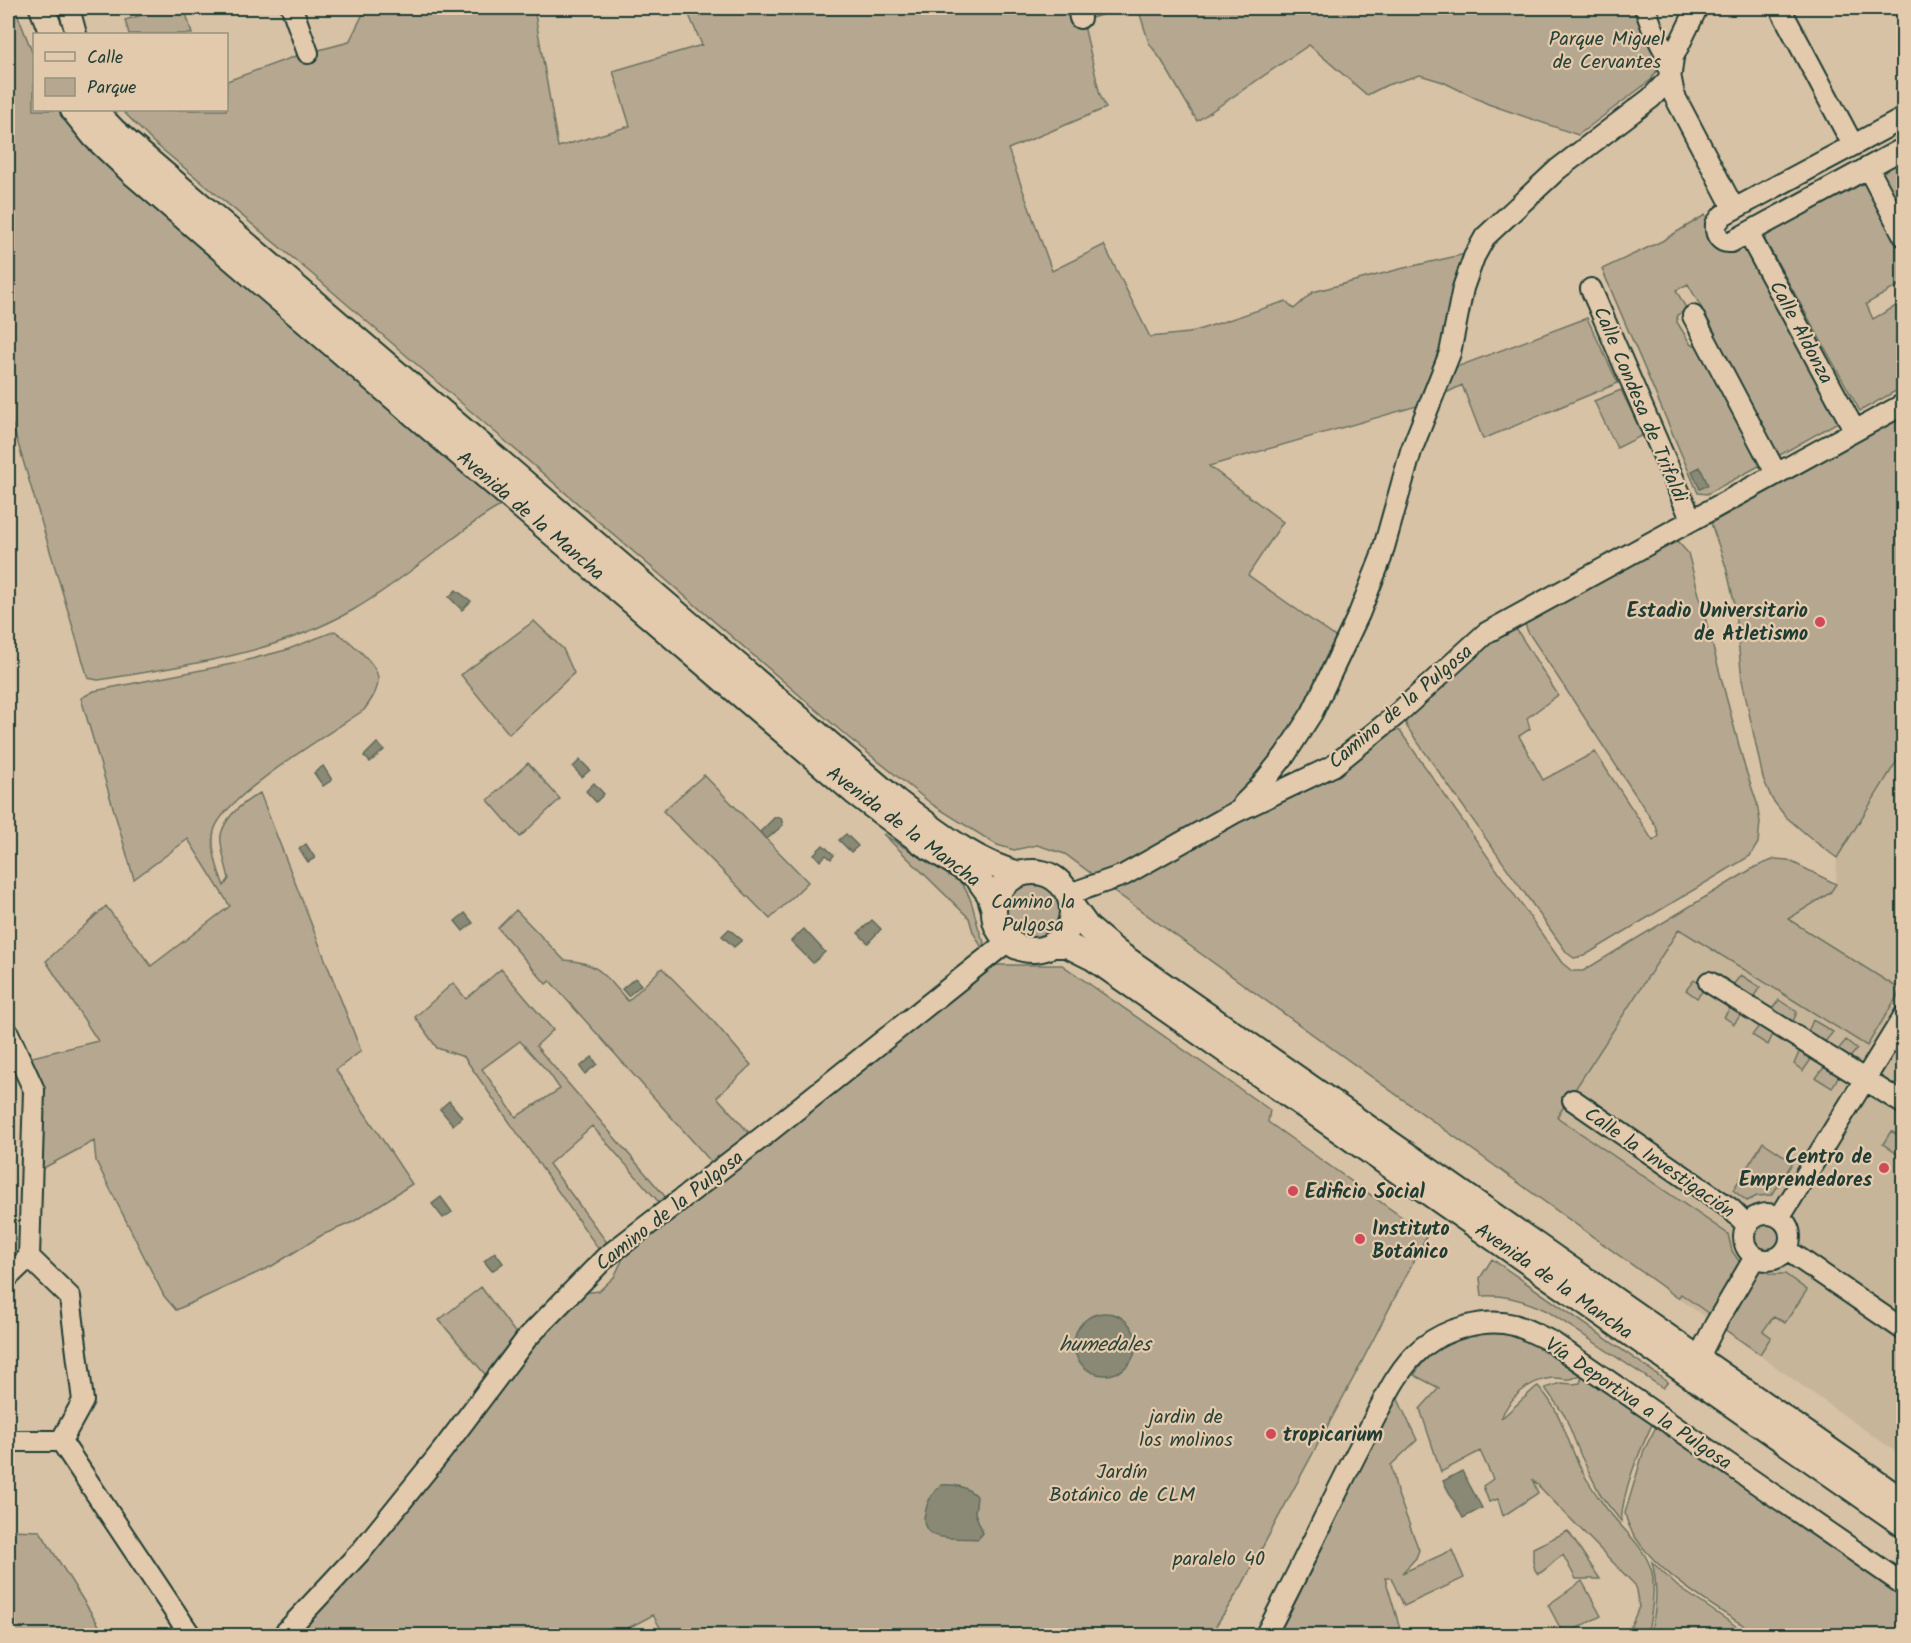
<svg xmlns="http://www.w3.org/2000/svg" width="1911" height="1643" font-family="Kalam,sans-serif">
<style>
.built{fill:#c7b59a}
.green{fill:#b6a890;stroke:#6a7262;stroke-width:1.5;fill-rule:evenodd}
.water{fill:#898975;stroke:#5f6b5b;stroke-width:1.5}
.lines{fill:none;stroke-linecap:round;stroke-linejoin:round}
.minor-casing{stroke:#1f3d34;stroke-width:24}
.major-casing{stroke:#1f3d34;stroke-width:28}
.minor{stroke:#e4caac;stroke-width:20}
.major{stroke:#e4caac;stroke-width:24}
.poi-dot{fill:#d1495b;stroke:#e4caac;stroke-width:2}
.labels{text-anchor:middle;stroke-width:4.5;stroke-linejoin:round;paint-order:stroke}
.park-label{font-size:20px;fill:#274239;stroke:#e4caac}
.street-label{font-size:20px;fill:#1f3d34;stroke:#e4caac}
.poi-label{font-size:20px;font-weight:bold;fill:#1f3d34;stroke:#e4caac;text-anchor:start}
.water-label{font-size:21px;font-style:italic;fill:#2a453a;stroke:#e4caac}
</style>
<rect width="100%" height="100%" fill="#d8c2a5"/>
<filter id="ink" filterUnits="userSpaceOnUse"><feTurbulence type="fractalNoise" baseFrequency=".0167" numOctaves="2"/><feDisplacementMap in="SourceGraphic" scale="12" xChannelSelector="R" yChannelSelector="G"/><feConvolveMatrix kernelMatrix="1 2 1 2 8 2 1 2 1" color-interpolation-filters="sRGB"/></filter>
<g filter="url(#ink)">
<!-- built -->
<path class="built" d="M1903,417V1457L1678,1298L1718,1227L1557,1117L1679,928L1867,1046L1901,991L1787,919L1830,893L1836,884L1837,858L1813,840L1785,816L1772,799L1763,778L1742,680L1734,601L1726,567L1711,523Z"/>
<!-- green -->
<path class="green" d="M8,8H15L34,57V110H65L503,505C485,513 470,526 454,538C422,562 388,590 353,610C276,654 184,666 98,680L88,678L11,420L8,421Z
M166,8L185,12L186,8H203L186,13L192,34H129L125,20Z
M366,8H534L558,147L630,126L613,71L702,45L686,8H1121L1083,21L1100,95L1106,108L1008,149L1052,271L1104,245L1150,337L1189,333L1286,301L1294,309L1313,292L1400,269L1474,252L1424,404L1209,466L1283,522L1248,575L1334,636L1341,650L1321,692L1238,802L1100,880L1065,854L1037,845L1014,850L997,845L933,805L849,738L312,274L152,141L122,110H226L227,81L296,56L349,42Z
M1138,8H1634L1646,41L1659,60L1658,68L1651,80L1578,135L1488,104L1443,82L1420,75L1387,85L1367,95L1309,45L1197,121L1162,61L1149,43Z
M1903,159V213L1882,174L1883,170Z
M1862,184L1867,185L1903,253V283L1866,304L1873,319L1903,302V387L1860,411L1765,240L1766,235Z
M1705,215L1734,251L1746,245L1840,417L1838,422L1780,455L1775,454L1711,337L1716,334L1688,284L1676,290L1687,310L1677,315V322L1691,345H1696L1760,458L1759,466L1707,494L1698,493L1602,269L1662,241Z
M1587,318L1618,383L1483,439L1462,385L1438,397L1451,369Z
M1621,390L1643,435L1617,448L1594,401Z
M1903,417V751L1837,858L1813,840L1785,816L1772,799L1763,778L1742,680L1734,601L1726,567L1711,523Z
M1670,541L1679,543L1688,553L1745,768L1757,803L1760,822L1758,843L1750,856L1584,956L1574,958L1567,953L1407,727L1405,720L1469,654L1515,627L1558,695L1527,718L1530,729L1519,736L1543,780L1595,752L1653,841L1659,836L1656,826L1528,632L1525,624L1529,616Z
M534,621L563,649L574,673L509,734L461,675Z
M335,631C347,639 379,664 378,680C378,691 370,702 364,710C332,732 222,797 214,831C210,848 218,871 224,886L229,879C227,868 219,845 221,835C225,816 244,802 260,793L361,1051L336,1070L412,1184L353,1222L322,1235L272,1266L176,1310L164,1296L96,1161L94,1141L38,1171L28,1058L98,1041L46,961L106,906L151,966L230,906L188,839L134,879L81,698L94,691L232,664L286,650Z
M1389,729L1400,731L1562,963L1572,971H1583L1755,867L1775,859L1788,860L1836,884L1830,893L1788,919L1901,990L1867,1046L1679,929L1557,1117L1728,1234L1732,1251L1741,1264L1712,1316L1681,1294L1678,1298L1114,891Z
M528,763L560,799L520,837L488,800Z
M704,775L808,882L770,919L663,811Z
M883,834L960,882C976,900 973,921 984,942L982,948L973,932L969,918Z
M1002 912a31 31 0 1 1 62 0a31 31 0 1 1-62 0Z
M516,910L564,960C600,962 606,977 628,1001L662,968L708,1015L751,1065L717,1097L751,1135L714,1165L550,981L546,984L498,928Z
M995,965H1062L1270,1110L1268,1122L1427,1235L1355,1375L1241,1587L1210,1635L665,1636L653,1615L615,1635L289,1636L528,1341L582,1293L599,1291L614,1277L629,1246L843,1084Z
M501,969L553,1030L536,1046L669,1201L663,1207L592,1126L549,1164L611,1248L600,1251L464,1057L437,1048L415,1017L453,983L466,999ZM520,1041L549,1073L560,1089L516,1117L482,1069Z
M1741,975L1760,987L1752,999L1732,986Z
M1694,980L1705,988L1697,998L1686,990Z
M1779,1000L1797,1012L1792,1024L1771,1010Z
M1732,1005L1743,1012L1734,1024L1724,1017Z
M1813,1020L1833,1032L1823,1044L1807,1034Z
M1761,1024L1774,1032L1768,1045L1752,1035Z
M1846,1040L1857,1049L1848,1060L1836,1052Z
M1800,1050L1812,1058L1803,1071L1794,1064Z
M1825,1066L1839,1075L1832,1088L1816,1078Z
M1891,1131L1903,1138V1158L1883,1144Z
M1763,1142L1793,1162L1772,1195L1757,1196L1747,1201L1733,1190Z
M1753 1238a15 15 0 1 1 30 0a15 15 0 1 1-30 0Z
M1492,1259L1668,1382L1663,1388L1547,1311C1527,1301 1505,1294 1482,1296L1480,1278Z
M1758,1268L1772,1274H1785L1807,1290L1785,1323L1774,1316L1763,1331L1771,1337L1760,1354L1720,1326Z
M481,1287L517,1335L489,1379L439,1320Z
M1482,1329L1503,1332L1527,1340L1580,1375C1566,1383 1565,1377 1552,1378C1529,1380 1508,1399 1501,1419L1536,1387L1538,1386C1564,1414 1565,1439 1582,1471C1588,1482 1596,1494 1604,1505C1619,1527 1645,1545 1652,1572C1655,1587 1652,1621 1646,1635H1627L1639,1607L1635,1585L1532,1479L1538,1493L1503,1516L1498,1499L1489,1502L1483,1486L1493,1479L1480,1451L1441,1472L1420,1409L1439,1388L1414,1375C1435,1343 1447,1343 1482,1329Z
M1584,1370L1654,1420C1639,1453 1624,1485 1621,1521L1601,1496L1581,1456L1565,1416L1545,1388L1561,1383L1573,1384L1580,1383Z
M1396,1395L1417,1440L1391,1465L1397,1492L1419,1550L1416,1558L1402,1573L1452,1550L1464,1578L1404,1606L1391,1578H1385L1402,1635L1272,1636Z
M1658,1423L1854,1558L1903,1595V1635H1755L1746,1627C1708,1603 1634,1559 1625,1513L1644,1450Z
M8,1530L40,1531L105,1635H8Z
M1568,1531L1600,1579H1576L1563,1555C1554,1560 1548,1569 1538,1574L1535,1570L1533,1562V1548Z
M1652,1562L1677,1586L1749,1635H1649C1657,1614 1658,1584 1652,1562Z
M1582,1581L1601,1616L1564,1635L1548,1605Z"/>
<!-- water -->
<path class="water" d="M1700,467L1708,485L1700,489L1692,471Z
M456,590L471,601L462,610L449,597Z
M377,743L384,750L370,762L364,756Z
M580,760L590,770L582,777L573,767Z
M323,766L332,780L323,786L314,773Z
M594,783L604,794L596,802L586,791Z
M775,817L781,818L783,825L767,839L760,832Z
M846,834L858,846L851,852L839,840Z
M306,844L315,858L308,862L299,849Z
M823,845L834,855L831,859L826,855L820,861L814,854Z
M465,913L473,923L463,931L455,921Z
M872,920L881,929L868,943L858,933Z
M729,929L742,940L734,947L722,936Z
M804,929L825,952L813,963L791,941Z
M635,978L641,985L628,996L622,989Z
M592,1057L597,1064L585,1074L580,1067Z
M449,1101L462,1117L453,1125L440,1109Z
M441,1197L452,1212L443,1218L432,1204Z
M495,1252L503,1263L492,1271L484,1261Z
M1074 1344a31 31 0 1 1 62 0a31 31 0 1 1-62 0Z
M1462,1471L1482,1508L1463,1518L1443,1481Z
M941,1485C956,1484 966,1486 977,1497L975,1513L983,1533L978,1539C961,1537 917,1545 925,1513C927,1502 932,1492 941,1485Z"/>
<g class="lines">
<!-- minor casing -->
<g class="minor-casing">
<path id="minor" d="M69,8L76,34
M292,8L308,53
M1078,8L1080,18
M1645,8L1652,27L1666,54L1674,95L1734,209
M1780,8L1853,145
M1671,73L1673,57L1697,8
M1904,118L1723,215L1716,224C1715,235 1720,243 1731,242L1904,148
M1868,168L1904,236
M1748,233L1855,431
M1591,289L1691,519
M1693,316L1776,473
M1243,804L1257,790L1285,755L1312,713L1359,614L1381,558L1411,451L1450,353L1463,288L1474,257L1485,237L1558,169L1651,98L1670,78
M1069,894L1124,875L1234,813L1333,766L1395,716L1486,633L1904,404
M1709,982L1904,1104
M8,1033L34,1090L29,1257L70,1297L83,1401L61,1441L191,1636
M1573,1100L1731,1209L1747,1225
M1744 1237a23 23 0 1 1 46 0a23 23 0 1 1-46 0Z
M1780,1217L1904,1016
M1787,1250L1904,1330
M8,1277L29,1257
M1698,1359L1715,1325L1755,1257
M8,1441H61
M282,1636L363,1549L442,1451L527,1338L606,1257L761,1138L1008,941
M1265,1636C1301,1569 1331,1501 1366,1435C1382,1405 1396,1369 1423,1347C1446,1329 1485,1317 1514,1325C1527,1329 1540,1336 1552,1342L1904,1585"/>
</g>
<!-- major casing -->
<g class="major-casing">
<g id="major">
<path d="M42,8L52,34"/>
<path id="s1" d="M73,110L94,136L135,175L854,792L924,844L976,876L989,894L994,910"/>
<path d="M94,110L114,131L896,801C934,829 974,863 1020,874"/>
<circle cx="1033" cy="911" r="39"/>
<path d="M1072,906L1088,928L1115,951L1904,1502"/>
<path id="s2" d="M1053,945H1067L1093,958L1904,1525"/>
</g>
</g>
<!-- minor -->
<use href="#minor" class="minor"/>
<!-- major -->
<use href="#major" class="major"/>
</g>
</g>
<!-- markers -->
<g class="poi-dot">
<circle cx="1820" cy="622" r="6"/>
<circle cx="1884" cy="1168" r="6"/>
<circle cx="1293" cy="1191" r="6"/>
<circle cx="1360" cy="1239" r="6"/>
<circle cx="1271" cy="1434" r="6"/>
</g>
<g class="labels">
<!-- park labels -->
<g class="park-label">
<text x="1607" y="45">Parque Miguel<tspan x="1607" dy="23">de Cervantes</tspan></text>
<text x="1033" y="908">Camino la<tspan x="1033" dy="23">Pulgosa</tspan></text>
<text x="1186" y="1423">jardin de<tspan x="1186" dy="23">los molinos</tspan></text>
<text x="1122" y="1478">Jardín<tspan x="1122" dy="23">Botánico de CLM</tspan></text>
<text x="1219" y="1565">paralelo 40</text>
</g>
<!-- street labels -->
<g class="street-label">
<text transform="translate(1802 332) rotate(62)" y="7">Calle Aldonza</text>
<text transform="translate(1641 404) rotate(67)" y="7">Calle Condesa de Trifaldi</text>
<text dy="7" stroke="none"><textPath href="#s1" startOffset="612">Avenida de la Mancha</textPath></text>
<text transform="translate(1400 706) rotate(-40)" y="7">Camino de la Pulgosa</text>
<text transform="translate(904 826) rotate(37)" y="7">Avenida de la Mancha</text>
<text transform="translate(1660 1162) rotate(35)" y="7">Calle la Investigación</text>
<text transform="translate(669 1210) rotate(-38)" y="7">Camino de la Pulgosa</text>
<text dy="7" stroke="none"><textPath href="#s2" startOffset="606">Avenida de la Mancha</textPath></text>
<text transform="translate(1639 1403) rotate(34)" y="7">Vía Deportiva a la Pulgosa</text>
</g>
<!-- poi labels -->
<g class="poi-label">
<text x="1808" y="617" text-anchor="end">Estadio Universitario<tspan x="1808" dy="23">de Atletismo</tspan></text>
<text x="1872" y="1163" text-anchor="end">Centro de<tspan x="1872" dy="23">Emprendedores</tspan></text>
<text x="1305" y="1198">Edificio Social</text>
<text x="1372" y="1235">Instituto<tspan x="1372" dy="23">Botánico</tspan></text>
<text x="1283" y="1441">tropicarium</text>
</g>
<!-- water labels -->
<g class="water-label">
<text x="1105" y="1351">humedales</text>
</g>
</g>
<!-- margin -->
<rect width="1911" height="1643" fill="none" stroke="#e4caac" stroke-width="30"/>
<rect x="15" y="15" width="1881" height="1613" fill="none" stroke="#1f3d34" stroke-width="2" filter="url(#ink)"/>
<!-- legend -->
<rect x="33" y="33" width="195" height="78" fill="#e4caac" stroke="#95927c" stroke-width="1.5"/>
<rect x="45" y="52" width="30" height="9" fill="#e4caac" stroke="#95927c" stroke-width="1.5"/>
<text x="87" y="63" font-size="18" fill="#1f3d34">Calle</text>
<rect x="45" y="78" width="30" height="18" fill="#b6a890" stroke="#95927c" stroke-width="1.5"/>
<text x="87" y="93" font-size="18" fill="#1f3d34">Parque</text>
</svg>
